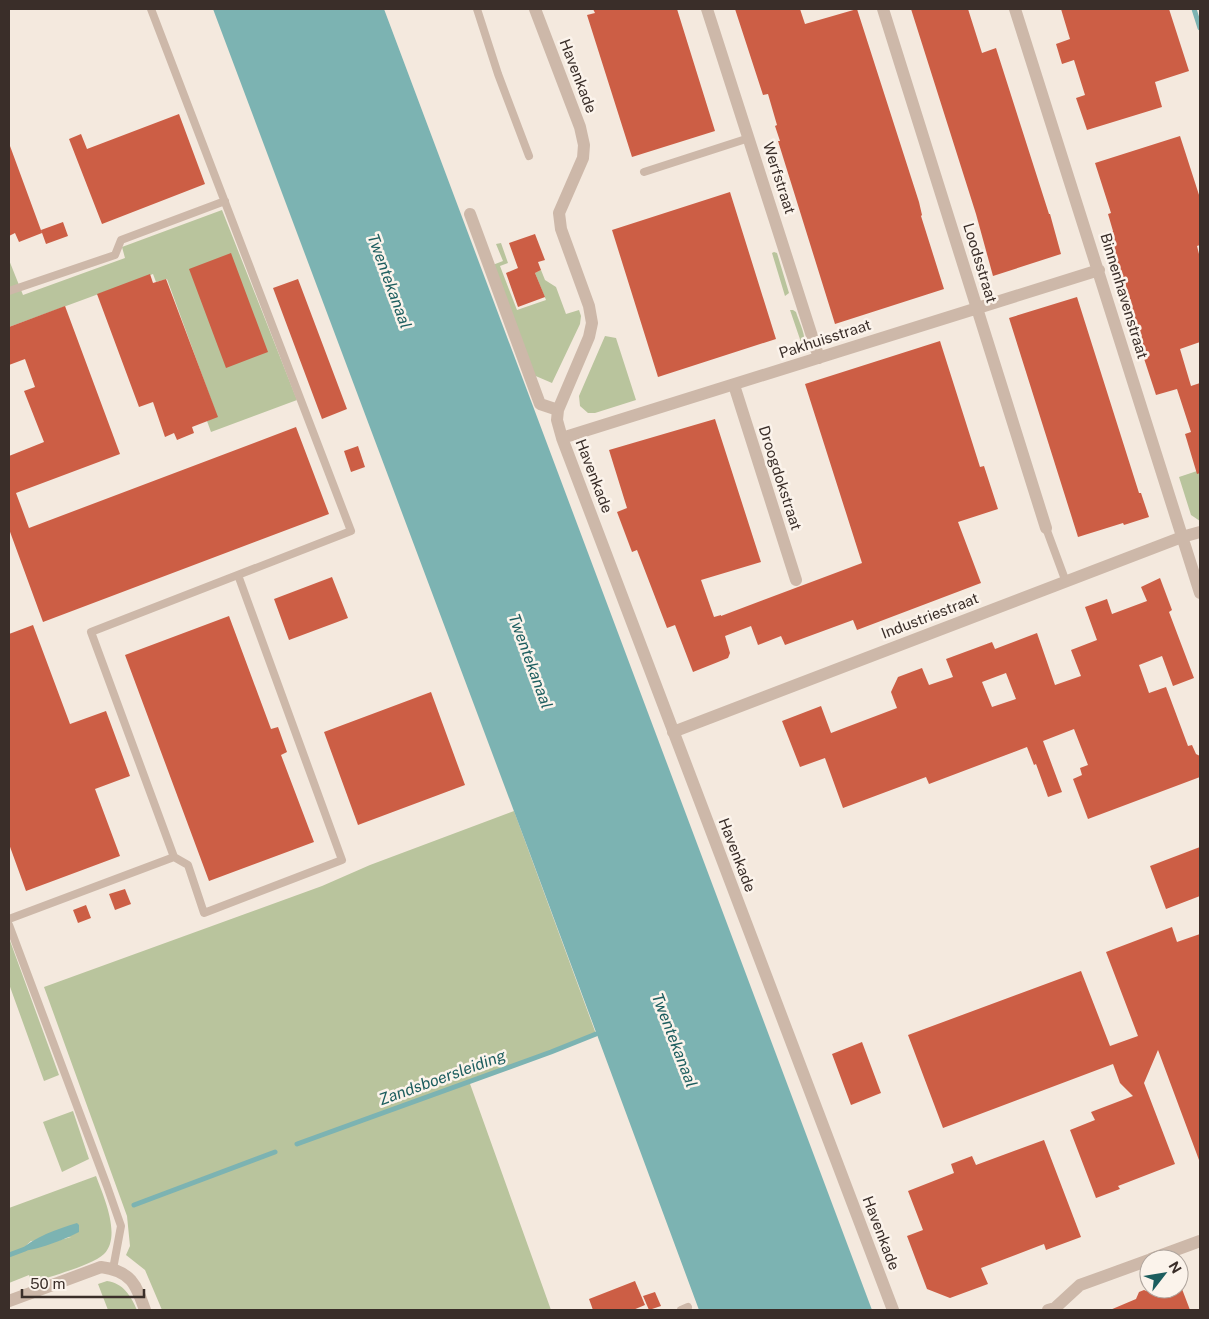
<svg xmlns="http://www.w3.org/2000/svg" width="1209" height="1319" font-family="'Public Sans',sans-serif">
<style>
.green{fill:#b9c49d;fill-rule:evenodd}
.water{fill:#7cb3b2}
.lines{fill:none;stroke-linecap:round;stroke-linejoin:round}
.stream{stroke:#7cb3b2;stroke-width:5}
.building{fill:#cc5e45;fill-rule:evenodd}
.lane{stroke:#cdb8a9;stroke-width:8}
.street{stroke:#cdb8a9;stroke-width:12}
.labels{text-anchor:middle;stroke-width:5;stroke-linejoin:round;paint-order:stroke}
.street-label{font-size:15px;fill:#3a2e29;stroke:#fbf3eb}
.water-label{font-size:16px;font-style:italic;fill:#1c5d5e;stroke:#fbf3eb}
</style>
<rect width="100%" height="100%" fill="#f4e9de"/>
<!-- green -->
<path class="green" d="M222,210L297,400L211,432L207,421L217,416L167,279L156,282L153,274L9,327V260L23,295L125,258L122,247Z
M501,243L508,263L500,266L517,310L546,300L535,273L541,270L545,280L556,287L566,314L579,310L581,316L580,324L552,383L531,374L490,266L503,261L496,244Z
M774,252L777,253L789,293L785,296L772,253Z
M790,310H793L796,312C799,322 808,338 803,348Z
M605,336L616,338L636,400L595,413H588L580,406L579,396Z
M1200,470V521L1191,515L1179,477Z
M514,811L596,1034L469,1081L551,1310H162L145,1270L126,1255L130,1246L127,1216L44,987L322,886L370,865Z
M9,938L59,1075L44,1081L9,984Z
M73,1111L89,1159L62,1172L43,1122Z
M96,1176C103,1195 122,1236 104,1254C91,1266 50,1276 32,1283L29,1275L9,1283V1208ZM71,1237L20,1251L31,1241Z
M107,1281C123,1283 131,1296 137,1310H108L98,1284Z"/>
<!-- water -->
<path class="water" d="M213,9H384L872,1310H699L530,854Z
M77,1223L79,1225V1232C66,1239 33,1252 19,1251C36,1236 55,1230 77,1223Z"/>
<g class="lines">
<!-- stream -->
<path class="stream" d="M1194,9L1200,28
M297,1144L551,1052L596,1034
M134,1205L275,1152
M9,1255L25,1249"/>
</g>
<!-- building -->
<path class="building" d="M593,9H677L715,131L632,157L587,15L595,13Z
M735,9H800L805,24L857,9L919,202L922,215L921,216L944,289L835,324L778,141H780L775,126L777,125L768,94L763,95Z
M911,9H968L982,53L996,48L1049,214H1050L1061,254L993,276L976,214Z
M1061,9H1169L1189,71L1155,82L1162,107L1087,130L1076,98L1085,95L1074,60L1062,64L1056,44L1070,39Z
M179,114L205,184L102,224L69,139L81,134L87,149Z
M1180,136L1200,198V245L1197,246L1200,258V342L1180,349L1191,386L1200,383V473L1197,474L1185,434L1191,432L1177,389L1156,395L1127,307L1132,305L1121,270L1116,272L1104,233L1113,231L1108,214L1111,213L1095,163Z
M10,146L42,233L19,242L15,233L9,236V147Z
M730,192L776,339L658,377L612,230Z
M63,222L68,236L46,244L41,230Z
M535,234L545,260L538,262L541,270L535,273L545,297L518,307L506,273L518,268L509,243Z
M231,253L268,352L226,368L189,269Z
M150,274L153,283L166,279L218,417L192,427L194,433L177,440L174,433L165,437L153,402L139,407L97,294Z
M298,279L347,409L322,419L273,288Z
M1077,297L1139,493H1141L1149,517L1124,525L1123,523L1078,537L1009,318Z
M65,306L120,454L16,493L29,528L296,427L329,514L43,622L9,529V456L44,442L24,391L35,387L25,359L9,365V327Z
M940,341L980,467L984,466L998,509L958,522L981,583L857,630L853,620L785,645L781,636L758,645L751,626L725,636L730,653L728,658L693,672L675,625L667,628L637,550L632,552L617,512L627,508L609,450L715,419L761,562L701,580L714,617L721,615V616L862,563L805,384Z
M358,446L365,467L351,472L344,451Z
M332,577L348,618L289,640L274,599Z
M1160,578L1172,610L1169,612L1194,678L1173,686L1162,656L1139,665L1149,693L1166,687L1188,746L1192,745L1196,754L1200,756V777L1088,819L1073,779L1082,775L1080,768L1088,765L1074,729L1043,741L1062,792L1048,797L1036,764L1034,765L1027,747L929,784L926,777L843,808L825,758L800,767L782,721L821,706L831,733L897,708L891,692L898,677L922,668L929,685L953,677L946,659L992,642L995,649L1037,633L1055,685L1081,676L1071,650L1097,640L1085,607L1107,599L1112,614L1147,601L1141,587ZM1006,673L1016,699L992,707L982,682Z
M229,616L271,729L278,727L287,752L281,755L314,842L209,881L125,655Z
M33,625L70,724L106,711L130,776L95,789L120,856L26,891L9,844V634Z
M431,692L465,785L358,825L324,732Z
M1200,847V896L1166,909L1150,866Z
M125,889L131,904L115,910L109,894Z
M86,905L91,918L78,923L73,910Z
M1172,927L1177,942L1200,934V1159L1199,1160L1158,1050L1144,1083L1175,1164L1118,1186L1120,1189L1096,1198L1070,1130L1095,1120L1091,1112L1133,1096L1120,1083L1113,1064L943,1128L908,1035L1081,971L1110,1046L1138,1036L1106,952Z
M862,1042L881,1093L851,1105L832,1054Z
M1044,1140L1081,1237L1046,1250L1044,1244L981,1268L988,1284L950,1298L927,1289L907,1236L923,1230L908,1191L954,1173L951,1164L972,1156L976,1165Z
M635,1281L645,1305L633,1310H593L589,1299Z
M1163,1289H1182L1190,1310H1110L1136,1299L1139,1292L1144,1290L1151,1293Z
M655,1292L661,1306L649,1310L643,1296Z"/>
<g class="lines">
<!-- lane -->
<path class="lane" d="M477,9L498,74L529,156
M644,172L749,138
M9,291L115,255L121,240L225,201
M1046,528L1066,582
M174,857L188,865L204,913L342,860L238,575
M9,919L174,857L91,632L351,531L151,9
M9,925L107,1186L121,1226L113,1269
M681,1310L688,1307"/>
<!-- street -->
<path class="street" d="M535,9L580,127L584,145L583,158L559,213L561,229L589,306L592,323L589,337L558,410L557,420L562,438L893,1310
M707,9L819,358
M883,9L1046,528
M1015,9L1200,593
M470,214L540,404L558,410
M734,385L796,580
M562,438L1099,270
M673,732L1182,537L1200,532
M1151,1259L1200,1241
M9,1301L101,1267C131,1271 136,1284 145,1310
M1048,1310L1055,1308L1080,1285L1149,1260"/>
</g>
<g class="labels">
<!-- street labels -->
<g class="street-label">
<text transform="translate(578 76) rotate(69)" y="5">Havenkade</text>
<text transform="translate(779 178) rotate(72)" y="5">Werfstraat</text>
<text transform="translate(980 263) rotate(73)" y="5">Loodsstraat</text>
<text transform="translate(1124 296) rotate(73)" y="5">Binnenhavenstraat</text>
<text transform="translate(825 339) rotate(-18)" y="5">Pakhuisstraat</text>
<text transform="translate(594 476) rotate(69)" y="5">Havenkade</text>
<text transform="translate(780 478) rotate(72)" y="5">Droogdokstraat</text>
<text transform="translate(930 616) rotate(-21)" y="5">Industriestraat</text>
<text transform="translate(737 855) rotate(69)" y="5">Havenkade</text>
<text transform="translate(881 1233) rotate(69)" y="5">Havenkade</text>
</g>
<!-- water labels -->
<g class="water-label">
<text transform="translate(390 281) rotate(70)" y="6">Twentekanaal</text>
<text transform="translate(531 661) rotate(70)" y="6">Twentekanaal</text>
<text transform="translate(675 1040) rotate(69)" y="6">Twentekanaal</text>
<text transform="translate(442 1077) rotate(-20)" y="6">Zandsboersleiding</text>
</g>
</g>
<!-- border -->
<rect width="1209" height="1319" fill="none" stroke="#3a2e29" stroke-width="20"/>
<!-- north arrow -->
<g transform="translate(1164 1274) rotate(59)"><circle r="24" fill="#fbf3eb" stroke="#aea49d"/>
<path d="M0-4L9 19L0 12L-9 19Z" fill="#1c5d5e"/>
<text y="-8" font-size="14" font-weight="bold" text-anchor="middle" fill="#3a2e29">N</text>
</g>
<!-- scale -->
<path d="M22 1289v8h122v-8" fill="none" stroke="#3a2e29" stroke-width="2.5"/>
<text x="30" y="1289" font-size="15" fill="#3a2e29" stroke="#fbf3eb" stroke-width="4" paint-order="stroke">50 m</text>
</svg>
